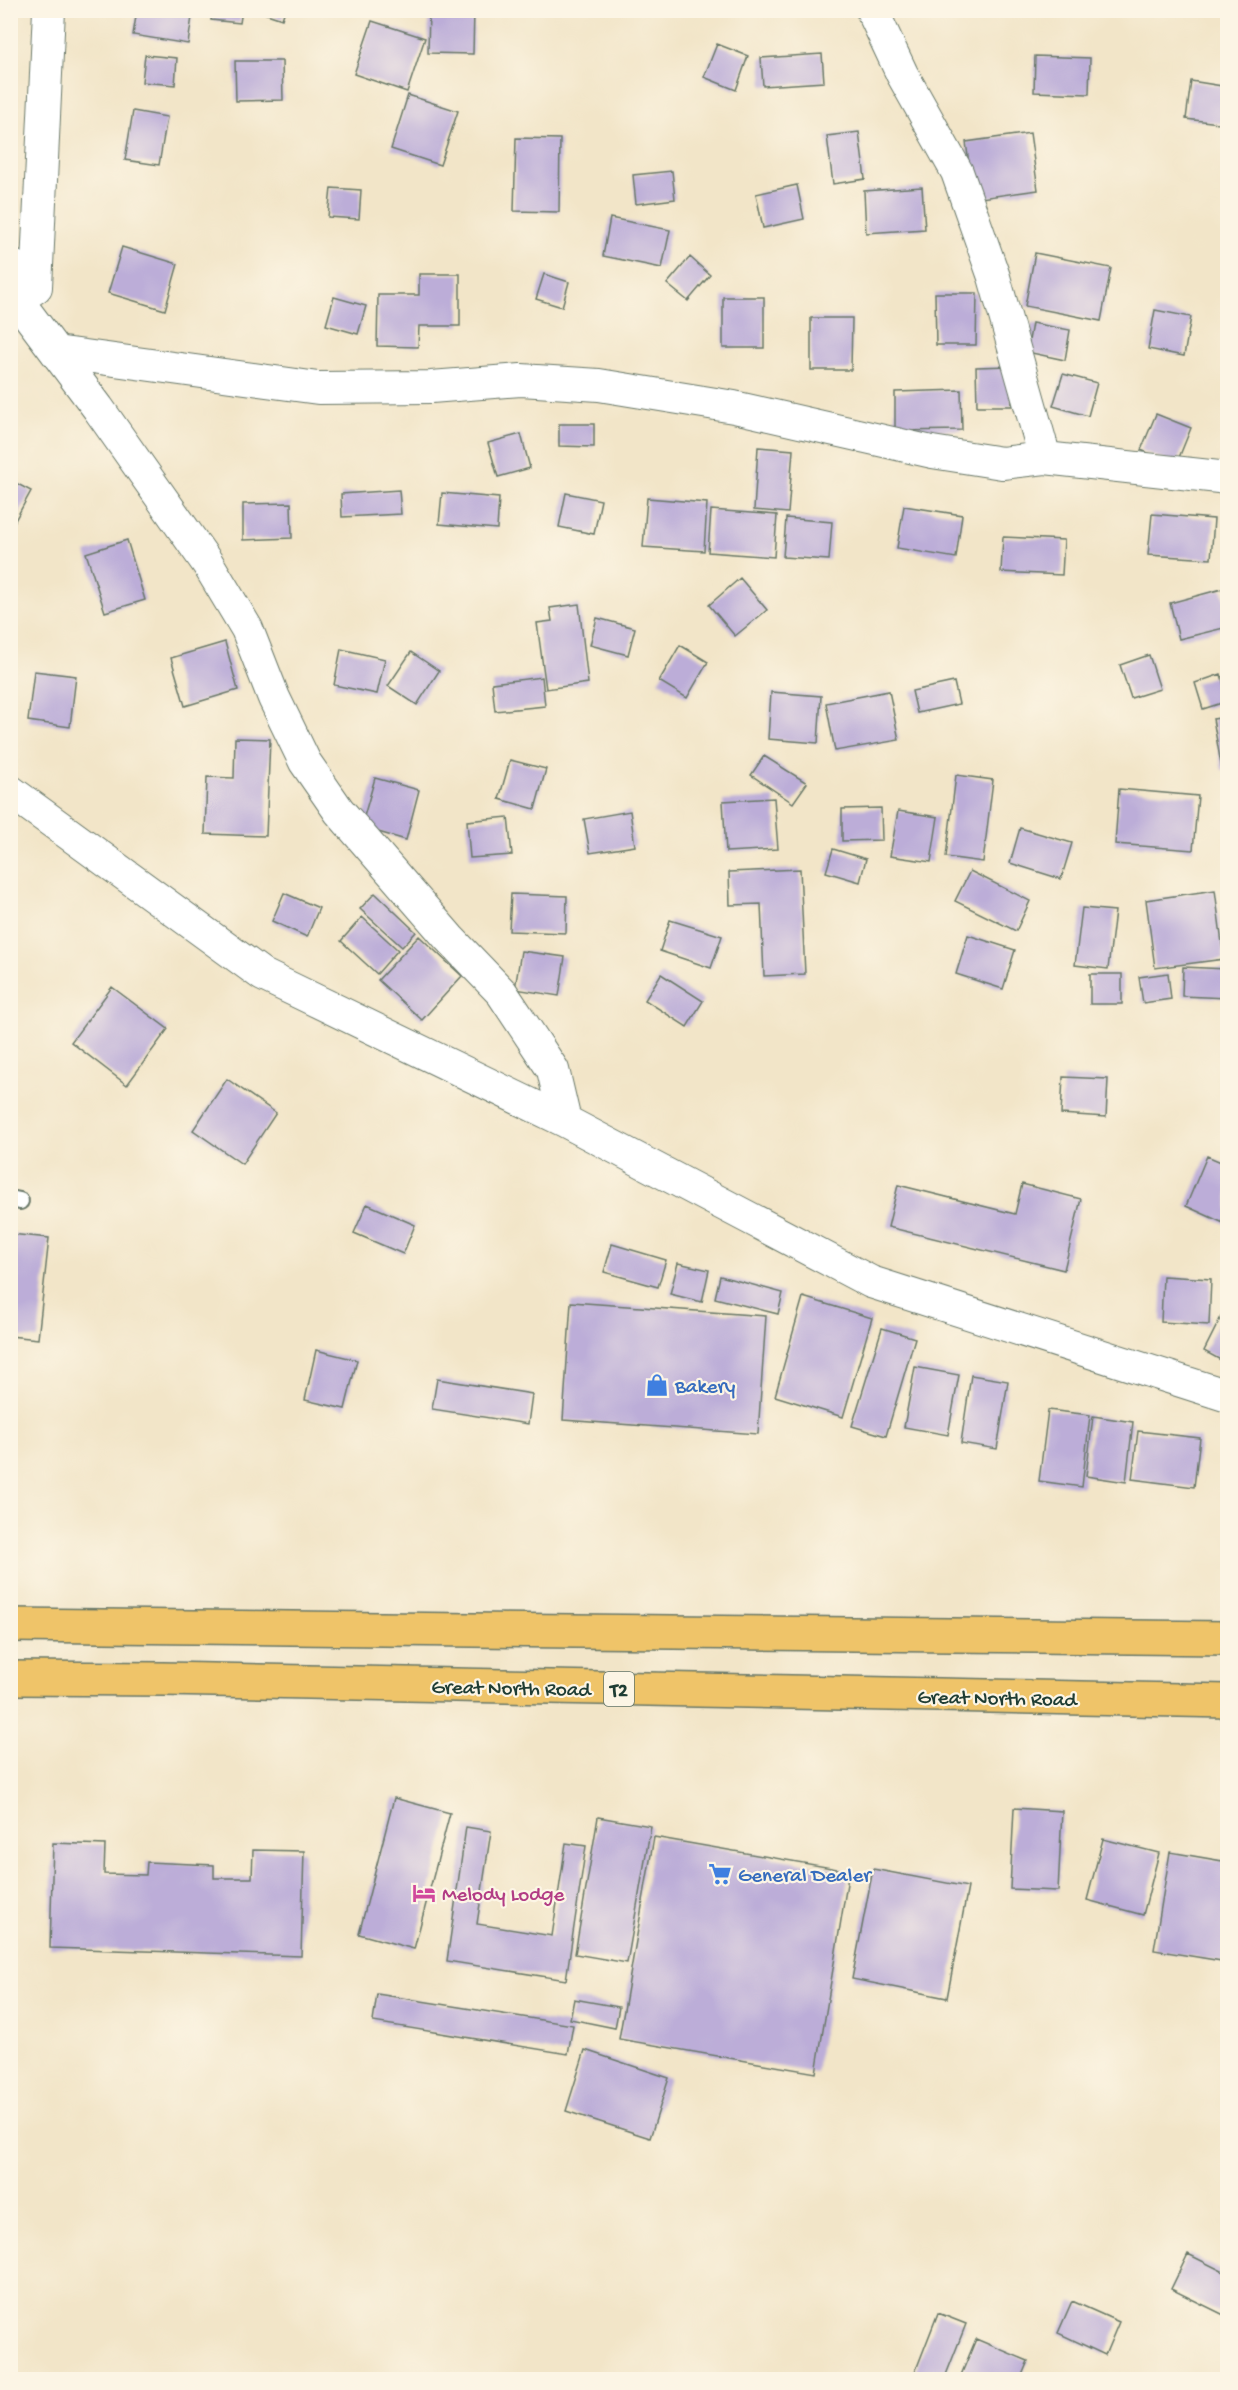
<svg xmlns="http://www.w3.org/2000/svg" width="1238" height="2390" font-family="'Gochi Hand',sans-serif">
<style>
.building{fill:#bcadd8}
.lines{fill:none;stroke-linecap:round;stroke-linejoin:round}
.lane-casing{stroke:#697868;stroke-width:20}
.street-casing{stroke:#697868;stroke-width:34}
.highway-casing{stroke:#697868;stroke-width:36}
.lane{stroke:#fff;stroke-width:16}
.street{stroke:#fff;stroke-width:32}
.highway{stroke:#efc469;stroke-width:33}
.labels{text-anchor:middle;stroke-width:4.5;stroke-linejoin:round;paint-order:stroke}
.shield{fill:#fcf5e5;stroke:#617469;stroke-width:1.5}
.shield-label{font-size:20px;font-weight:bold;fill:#1f3d34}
.shop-label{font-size:21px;fill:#366cbe;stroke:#fcf5e5;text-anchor:start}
.street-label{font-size:21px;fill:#1f3d34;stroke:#fcf5e5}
.hotel-label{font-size:21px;fill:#b23c85;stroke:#fcf5e5;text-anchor:start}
</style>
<rect width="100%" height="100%" fill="#fcf5e5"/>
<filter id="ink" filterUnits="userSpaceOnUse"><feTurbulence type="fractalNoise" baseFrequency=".0167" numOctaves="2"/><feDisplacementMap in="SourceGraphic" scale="12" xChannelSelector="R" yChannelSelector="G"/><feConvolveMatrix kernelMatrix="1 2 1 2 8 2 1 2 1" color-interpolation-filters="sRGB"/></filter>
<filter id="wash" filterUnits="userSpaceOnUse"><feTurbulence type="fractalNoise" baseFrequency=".008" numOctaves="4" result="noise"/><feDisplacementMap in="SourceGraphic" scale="24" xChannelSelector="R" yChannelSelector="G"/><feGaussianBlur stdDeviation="1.35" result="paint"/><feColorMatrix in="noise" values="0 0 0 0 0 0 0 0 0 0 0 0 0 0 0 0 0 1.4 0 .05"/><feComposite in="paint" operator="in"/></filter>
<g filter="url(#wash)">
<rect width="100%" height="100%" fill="#f2e5c8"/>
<g id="blocks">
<!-- building -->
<path class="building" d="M137,10H193L188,44L133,35Z
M212,10H242L240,23L211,20Z
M255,10H285L282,19Z
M429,10H474L473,54L428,53Z
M372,21L425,38L407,92L354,74Z
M717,44L748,56L736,90L704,77Z
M822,54L824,82L763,86L761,58Z
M145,55L177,58L175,85L142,82Z
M1035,56L1090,58L1089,94L1034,92Z
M235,61H282L283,100L236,101Z
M1191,81L1228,87L1227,124L1186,119Z
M408,95L458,111L440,165L391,149Z
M133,111L167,117L159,165L125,160Z
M859,132L865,179L833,184L827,136Z
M1030,133L1038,190L974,199L966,142Z
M516,138L560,139L559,212L514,211Z
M672,171L675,199L636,204L633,175Z
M797,185L804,219L763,228L756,194Z
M922,187L925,229L866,233L864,191Z
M331,188L361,190L359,219L328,217Z
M610,218L670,230L662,268L603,256Z
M122,247L178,264L165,310L108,293Z
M1035,253L1111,268L1101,321L1025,306Z
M690,257L710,275L688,301L667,284Z
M419,274H460V326H419L418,347L377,346L378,295H419Z
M544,274L569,282L562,307L536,299Z
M935,293H977L976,345H936Z
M334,297L366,306L358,334L326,325Z
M723,297H764V348H723Z
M1155,310L1191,317L1184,356L1148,349Z
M811,318H852L851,370H811Z
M1032,323L1070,330L1065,360L1027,352Z
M1011,366L1012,406H977L976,367Z
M1063,374L1097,383L1088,416L1053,406Z
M961,390L962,430L895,431V392Z
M1156,414L1191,428L1176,465L1141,450Z
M559,424H594V447L559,446Z
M521,434L530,468L498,477L488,443Z
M758,447L793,450L788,513L754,510Z
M10,480L31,491L12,526L10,525Z
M399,490L401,514L342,517L341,494Z
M442,493L499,498L497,529L439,524Z
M566,493L601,500L594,534L559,527Z
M647,498L707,503L704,551L643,547Z
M291,503L292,538L243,540V504Z
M904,506L962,515L956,558L897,548Z
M711,510L777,515L774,557L708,552Z
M1152,514L1214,519L1211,559L1148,555Z
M786,518L832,522L829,560L783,557Z
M1003,537L1064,540L1062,575L1001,572Z
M127,540L145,600L105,612L86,553Z
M740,578L767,610L735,636L709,605Z
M1222,589L1228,608V627L1179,639L1170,603Z
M579,604L588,683L546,689L537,623L552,621L550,608Z
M597,618L635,628L628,655L590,645Z
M225,642L238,690L185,706L171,658Z
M680,645L708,662L687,698L659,681Z
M341,649L385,659L377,694L334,685Z
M411,652L439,671L417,705L388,686Z
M1149,655L1160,689L1131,698L1120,665Z
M34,671L76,676L70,727L28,721Z
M1221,674L1228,701L1203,709L1195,683Z
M542,677L545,706L495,711L492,683Z
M954,682L959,704L917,713L912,691Z
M889,691L899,740L835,751L826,703Z
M771,692L821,696L818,743L768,739Z
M1228,717V769L1222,770L1213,719Z
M235,738L270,739L266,836L205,834L207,777L234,778Z
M764,756L807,783L793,803L751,775Z
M510,760L546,769L535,809L499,799Z
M956,775L993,780L983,862L946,857Z
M375,778L419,790L406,840L361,827Z
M1119,789L1198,796L1193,850L1115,844Z
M774,798L778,849L726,852L723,801Z
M881,808L882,840L842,841V809Z
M630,811L635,846L590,853L584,819Z
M898,811L938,817L931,862L890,856Z
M508,817L512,855L470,858L467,821Z
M1020,828L1072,843L1061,879L1010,863Z
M833,849L866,859L860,882L826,872Z
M800,869L805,974L764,976L761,904L730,905L729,872Z
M970,871L1030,901L1016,931L955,901Z
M1215,890L1224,959L1155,968L1146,900Z
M284,893L319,908L307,937L272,921Z
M375,893L416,932L402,947L360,909Z
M511,894L567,896L566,933L509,931Z
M1082,908L1115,911L1108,969L1075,965Z
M362,917L398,950L377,974L341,941Z
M670,920L722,936L711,968L660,951Z
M968,935L1015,950L1003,989L956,974Z
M419,936L462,976L422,1020L378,980Z
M521,951L565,957L559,996L515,989Z
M1183,967L1227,969V998L1182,996Z
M1168,973L1171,999L1143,1003L1139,977Z
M661,974L703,1001L687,1027L645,1000Z
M1090,974H1122V1004H1090Z
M112,987L168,1029L127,1085L71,1042Z
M1063,1077L1108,1079L1106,1117L1061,1114Z
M227,1079L276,1113L242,1164L193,1130Z
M1207,1156L1228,1165V1225L1186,1206Z
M1022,1184L1081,1199L1064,1270L888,1227L898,1185L1015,1214Z
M367,1204L415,1225L403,1254L354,1233Z
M10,1234L49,1238L38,1339L10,1336Z
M612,1244L666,1260L658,1287L604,1272Z
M678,1263L709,1270L702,1302L670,1294Z
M720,1276L783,1293L778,1314L715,1298Z
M1163,1276L1211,1279L1209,1325L1161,1322Z
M803,1297L872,1318L843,1417L775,1396Z
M571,1302L766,1316L758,1434L563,1420Z
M1223,1313L1228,1315V1364L1204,1351Z
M882,1328L915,1338L886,1436L852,1426Z
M316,1350L357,1360L345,1409L305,1400Z
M915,1367L959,1375L948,1435L904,1427Z
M971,1375L1008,1381L997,1449L961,1443Z
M437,1379L532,1394L528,1424L432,1409Z
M1048,1410L1090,1415L1082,1487L1039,1481Z
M1093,1416L1133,1422L1126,1482L1086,1476Z
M1138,1431L1200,1438L1194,1487L1132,1479Z
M394,1798L450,1813L414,1949L359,1934Z
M1014,1808L1062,1811L1058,1891L1010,1889Z
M598,1817L651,1826L627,1963L575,1954Z
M466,1827L491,1831L477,1924L552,1936L566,1843L586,1846L566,1980L447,1961Z
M654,1837L849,1871L816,2073L619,2039Z
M1103,1839L1159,1853L1143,1915L1087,1900Z
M53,1843L105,1845L104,1874L146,1875L147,1862L214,1865V1878H252L253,1850L304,1851L301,1956L50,1948Z
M1170,1852L1228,1862V1962L1154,1950Z
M873,1869L968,1887L947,1998L852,1979Z
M377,1994L573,2025L568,2054L373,2022Z
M574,1999L619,2007L615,2028L570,2019Z
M585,2050L669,2078L650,2138L566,2111Z
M1188,2254L1228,2274V2317L1171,2289Z
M1072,2301L1119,2322L1105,2355L1058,2333Z
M938,2313L966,2324L944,2380H912Z
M976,2339L1028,2361L1020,2380H959Z"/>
</g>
</g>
<g filter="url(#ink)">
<use href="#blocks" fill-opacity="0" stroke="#697868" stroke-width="1.5"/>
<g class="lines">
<!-- lane casing -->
<g class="lane-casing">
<path id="lane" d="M10,1199L20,1201"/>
</g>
<!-- street casing -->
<g class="street-casing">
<path id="street" d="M872,10L902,74L957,172L994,277L1045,458
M10,264L36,287L17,300L98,408L208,564L247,629L274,698L305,762L339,811L449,938L502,993L553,1070L565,1121
M36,287L49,10
M56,352L318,388L431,387L521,380L599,385L734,407L932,452L1002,463L1045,458L1228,478
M10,791L263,975L565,1121L871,1282L1228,1396"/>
</g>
<!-- highway casing -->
<g class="highway-casing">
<path id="highway" d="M10,1625L1228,1638
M10,1678L163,1679L1228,1701"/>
</g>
<!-- lane -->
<use href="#lane" class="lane"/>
<!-- street -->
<use href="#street" class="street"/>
<!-- highway -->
<use href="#highway" class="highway"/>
</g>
</g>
<!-- icons -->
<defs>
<g id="shop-bare" transform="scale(1.8)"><path d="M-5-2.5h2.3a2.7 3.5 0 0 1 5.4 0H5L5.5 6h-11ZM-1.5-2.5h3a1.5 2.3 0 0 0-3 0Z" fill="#3f7fe0" stroke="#fcf5e5" stroke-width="2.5" paint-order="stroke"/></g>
<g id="supermarket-bare" transform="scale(1.8)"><path d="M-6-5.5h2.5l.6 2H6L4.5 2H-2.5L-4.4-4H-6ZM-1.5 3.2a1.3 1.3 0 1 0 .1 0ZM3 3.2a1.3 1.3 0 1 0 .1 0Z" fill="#3f7fe0" stroke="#fcf5e5" stroke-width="2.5" paint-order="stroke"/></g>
<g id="hotel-bare" transform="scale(1.8)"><path d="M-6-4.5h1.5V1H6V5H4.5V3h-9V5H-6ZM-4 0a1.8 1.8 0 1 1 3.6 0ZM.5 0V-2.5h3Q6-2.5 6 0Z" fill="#d1479c" stroke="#fcf5e5" stroke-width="2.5" paint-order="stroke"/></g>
</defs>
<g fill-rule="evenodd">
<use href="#shop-bare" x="657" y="1385"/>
<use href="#supermarket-bare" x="720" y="1874"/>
<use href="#hotel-bare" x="424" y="1893"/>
</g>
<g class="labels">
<!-- shield labels -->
<rect class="shield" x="604" y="1672" width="30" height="34" rx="4.5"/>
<g class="shield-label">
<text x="619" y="1696">T2</text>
</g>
<!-- shop labels -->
<g class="shop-label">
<text x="675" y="1392">Bakery</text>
<text x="738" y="1881">General Dealer</text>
</g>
<!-- street labels -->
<g class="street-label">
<text transform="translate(511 1687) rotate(1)" y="7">Great North Road</text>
<text transform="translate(997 1697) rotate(1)" y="7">Great North Road</text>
</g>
<!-- hotel labels -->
<g class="hotel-label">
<text x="442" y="1900">Melody Lodge</text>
</g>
</g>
<!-- margin -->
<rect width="1238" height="2390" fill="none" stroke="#fcf5e5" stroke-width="36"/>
</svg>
